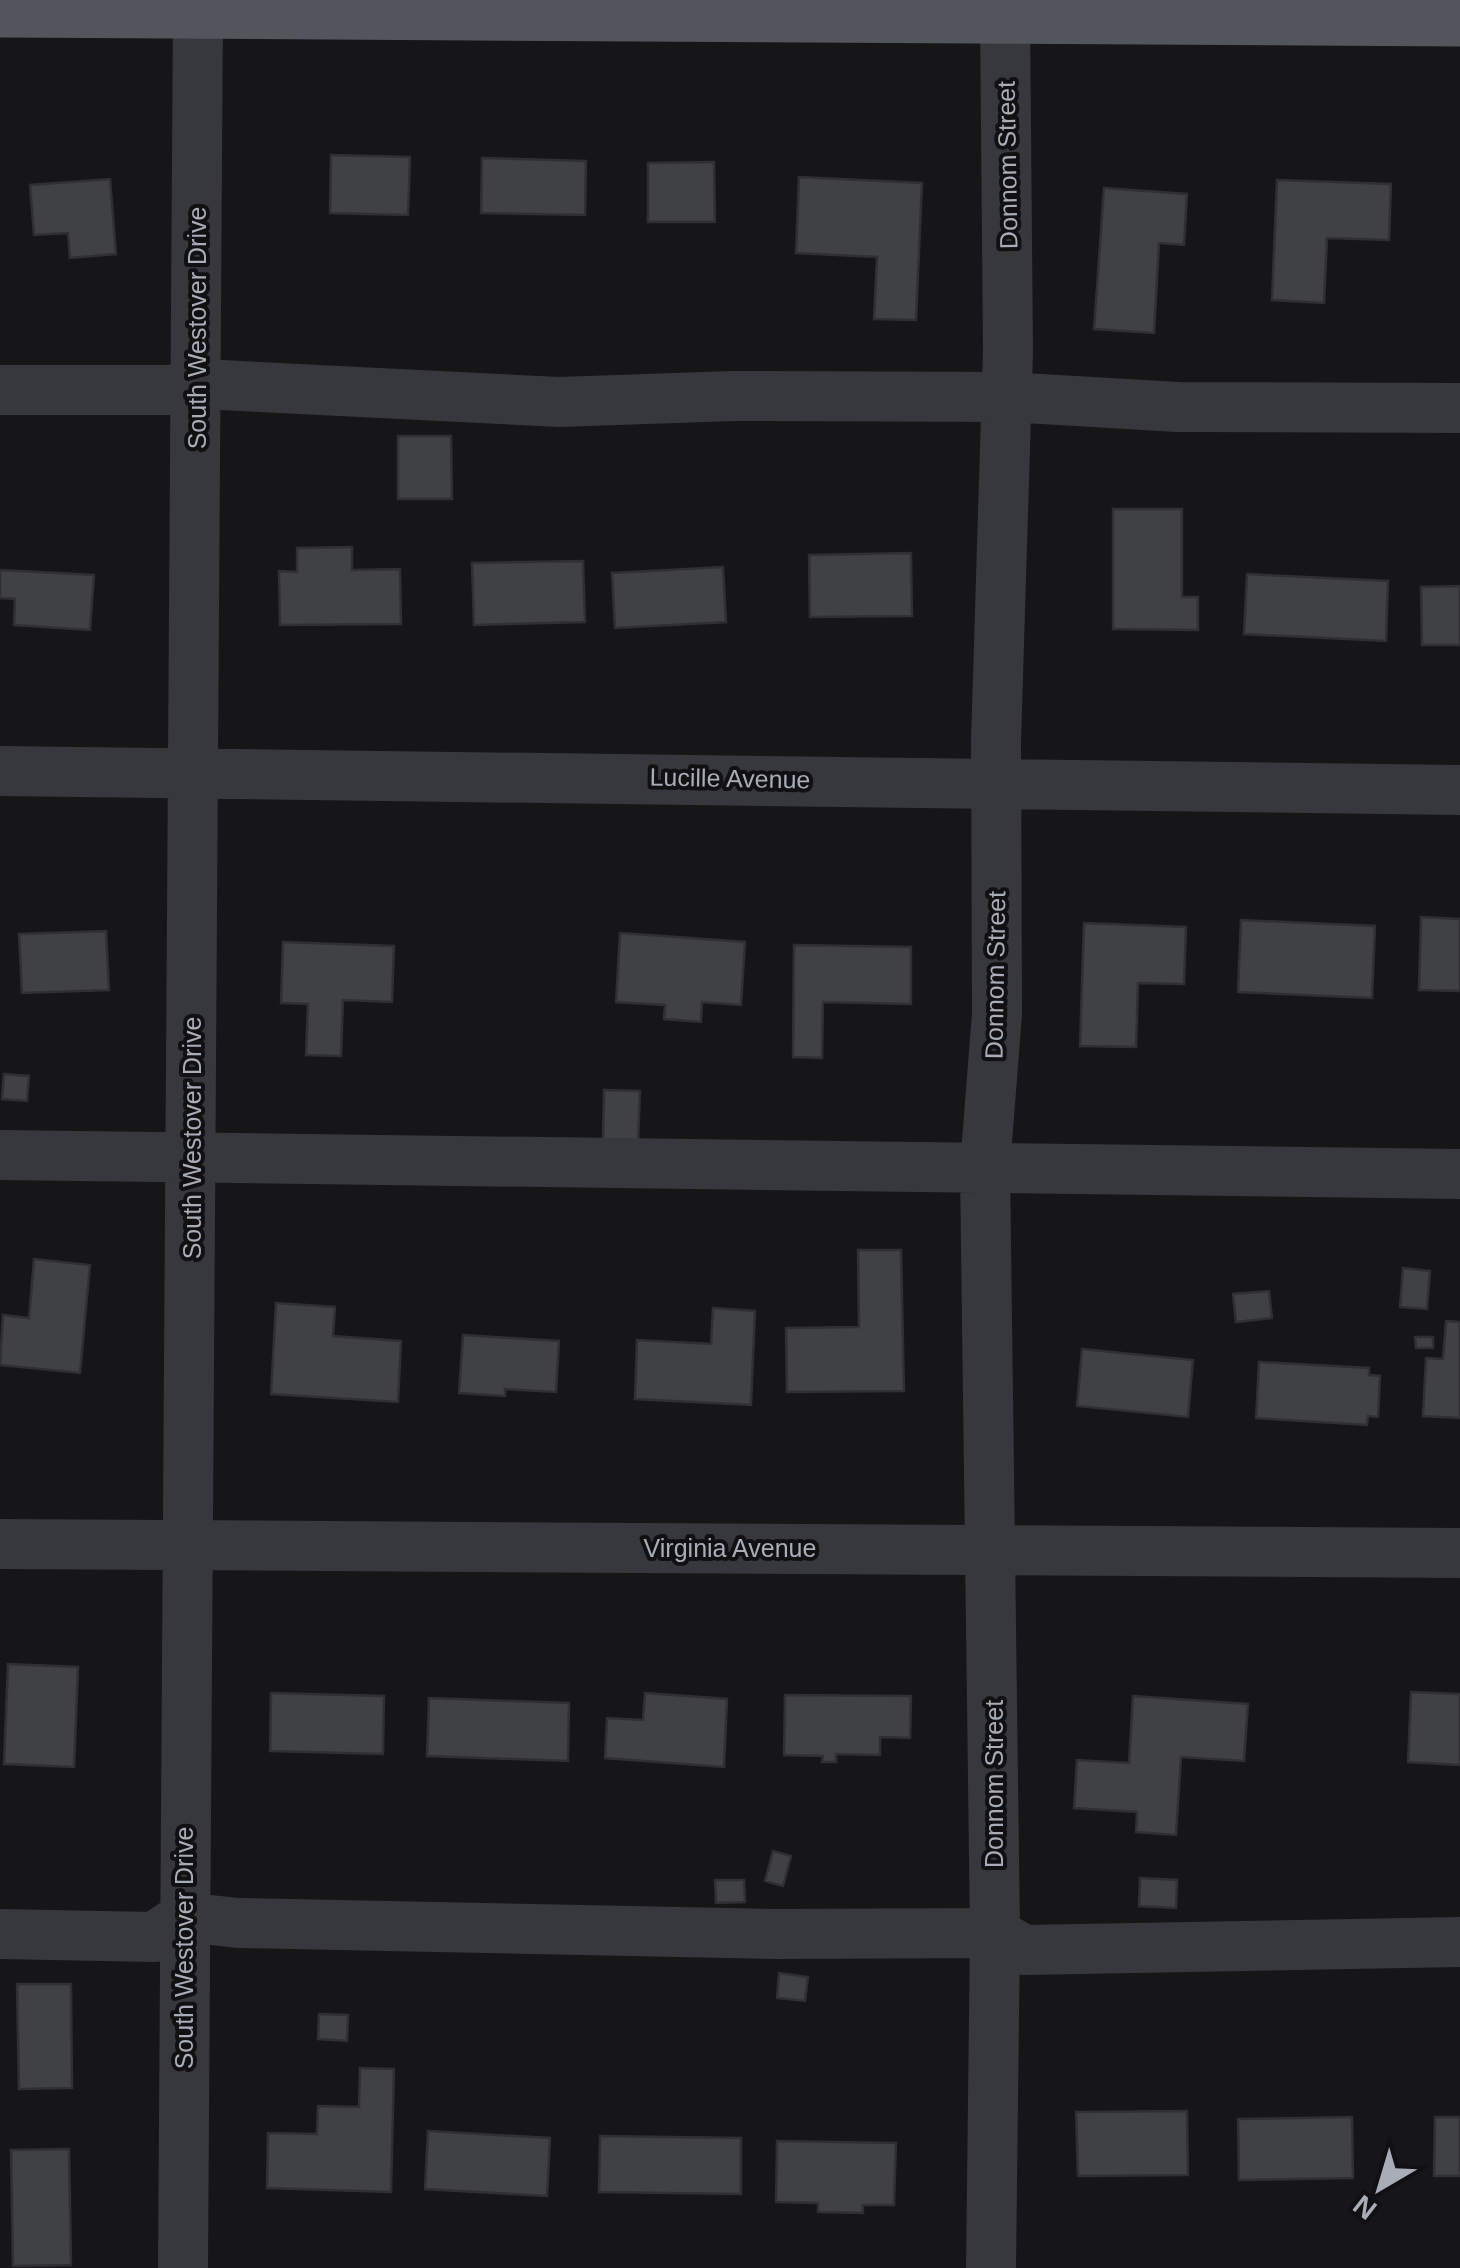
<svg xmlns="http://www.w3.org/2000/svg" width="1460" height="2268" font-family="Helvetica,sans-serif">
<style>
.building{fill:#404145;stroke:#303034;stroke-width:2.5}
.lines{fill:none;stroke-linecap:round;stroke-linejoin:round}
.minor{stroke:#37383d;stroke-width:50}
.major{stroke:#53555c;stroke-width:55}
.labels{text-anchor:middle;stroke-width:8;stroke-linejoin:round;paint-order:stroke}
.street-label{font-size:25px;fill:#a8adb8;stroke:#111113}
</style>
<rect width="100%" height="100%" fill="#161618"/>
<!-- building -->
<path class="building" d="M331,155L410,157L408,215L330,213Z
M482,158L586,161L585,215L481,213Z
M714,162L715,222H648V163Z
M799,177L922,183L916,320L874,319L877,257L796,253Z
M110,179L116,254L70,258L68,233L34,235L30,185Z
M1277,180L1391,184L1389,240L1327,238L1324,303L1272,300Z
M1104,188L1187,194L1184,245L1159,243L1154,333L1094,329Z
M398,436H451L452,499H398Z
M1113,509H1182V597H1198V630L1113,629Z
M352,547V570L400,569L401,624L280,625L279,571L297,572V548Z
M911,553L912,616L810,617L809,555Z
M583,561L585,622L474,625L472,563Z
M723,567L726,622L615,628L612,573Z
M0,570L94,575L90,630L14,625L15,599L0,598Z
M1247,574L1388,581L1386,641L1244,634Z
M1460,586V645H1422L1421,587Z
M1421,917L1460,919V991L1419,990Z
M1241,920L1375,926L1372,998L1238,992Z
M1084,923L1186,927L1184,984L1138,983L1136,1047L1080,1046Z
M106,931L109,990L22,993L19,934Z
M620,933L745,942L741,1005L702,1002L701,1022L664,1019L665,1005L616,1002Z
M283,942L394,946L392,1002L343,1000L341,1056L306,1055L308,1004L281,1003Z
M794,945L911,947V1004L823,1002L822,1058L793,1057Z
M4,1074L29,1076L27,1101L2,1099Z
M604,1090L640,1091L638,1142L603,1141Z
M858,1250H901L904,1391L787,1392L786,1328L859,1327Z
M34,1259L90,1265L80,1373L0,1365L3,1315L29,1318Z
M1403,1268L1430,1271L1427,1309L1400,1307Z
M1269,1291L1272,1318L1236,1322L1233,1294Z
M276,1303L335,1307L333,1336L401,1341L398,1402L271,1394Z
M713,1308L755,1311L751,1405L635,1399L637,1340L711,1344Z
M1446,1321L1460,1322V1418L1423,1416L1426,1358L1443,1359Z
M463,1335L559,1341L556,1392L505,1389V1396L459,1393Z
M1415,1337H1433V1348H1416Z
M1082,1349L1193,1360L1188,1417L1077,1406Z
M1259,1362L1369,1368V1375L1380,1376L1378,1417L1368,1416L1367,1425L1256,1418Z
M8,1664L78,1667L74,1767L4,1764Z
M1411,1692L1460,1694V1765L1408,1762Z
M271,1693L384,1696L383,1754L270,1751Z
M645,1693L727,1699L724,1767L605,1758L607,1718L643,1720Z
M785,1695L911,1696L910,1738L880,1737V1755L836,1754V1762H822L823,1756L784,1755Z
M1133,1696L1248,1704L1244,1761L1181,1757L1176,1835L1136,1832L1137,1812L1074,1808L1077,1760L1129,1763Z
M429,1698L569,1703L568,1761L427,1756Z
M773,1851L791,1856L783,1886L765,1881Z
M1140,1878L1177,1880L1176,1908L1139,1906Z
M715,1880H744L745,1902L716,1903Z
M779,1973L808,1977L805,2001L777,1998Z
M17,1984H71L72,2088L19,2089Z
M319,2014L348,2015L347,2041L318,2039Z
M360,2068L394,2069L391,2192L267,2188L268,2133L317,2134L318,2106L359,2107Z
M1187,2111L1188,2175L1078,2176L1076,2112Z
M1352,2117L1353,2178L1239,2180L1238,2119Z
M1435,2117H1460V2176H1434Z
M428,2131L550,2138L547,2196L425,2189Z
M600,2136L741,2138V2194L599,2192Z
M777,2141L896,2143L894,2205H863V2213L818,2212V2203L776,2202Z
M69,2149L71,2265L13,2266L11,2150Z"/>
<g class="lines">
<!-- minor -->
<path class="minor" d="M0,390H168L221,385L559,402L733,396L1007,397L1178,407L1460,408
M0,771L1460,790
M0,1155L1460,1174
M0,1544L1460,1553
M0,1934L154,1937L184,1917L238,1923L775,1934L995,1933L1024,1950L1460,1942
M183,2268L198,8
M991,2268L995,1933L985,1167L997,1014L996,741L1008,351L1005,16"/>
<!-- major -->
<path class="major" d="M0,10L1460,19"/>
</g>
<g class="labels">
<!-- street labels -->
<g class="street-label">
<text transform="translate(1007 165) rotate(-91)" y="9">Donnom Street</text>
<text transform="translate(197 328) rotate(-90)" y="9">South Westover Drive</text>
<text transform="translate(730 778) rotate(1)" y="9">Lucille Avenue</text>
<text transform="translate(995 975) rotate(-89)" y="9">Donnom Street</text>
<text transform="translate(192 1138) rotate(-90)" y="9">South Westover Drive</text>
<text x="730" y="1557">Virginia Avenue</text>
<text transform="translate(994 1784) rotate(-90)" y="9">Donnom Street</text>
<text transform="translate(184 1948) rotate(-90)" y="9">South Westover Drive</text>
</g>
</g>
<!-- north arrow -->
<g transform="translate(1380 2188) rotate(218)" stroke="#111113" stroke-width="8" paint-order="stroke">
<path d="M0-8L18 38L0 25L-18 38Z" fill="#a8adb8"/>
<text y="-15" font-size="28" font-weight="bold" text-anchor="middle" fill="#a8adb8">N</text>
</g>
</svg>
